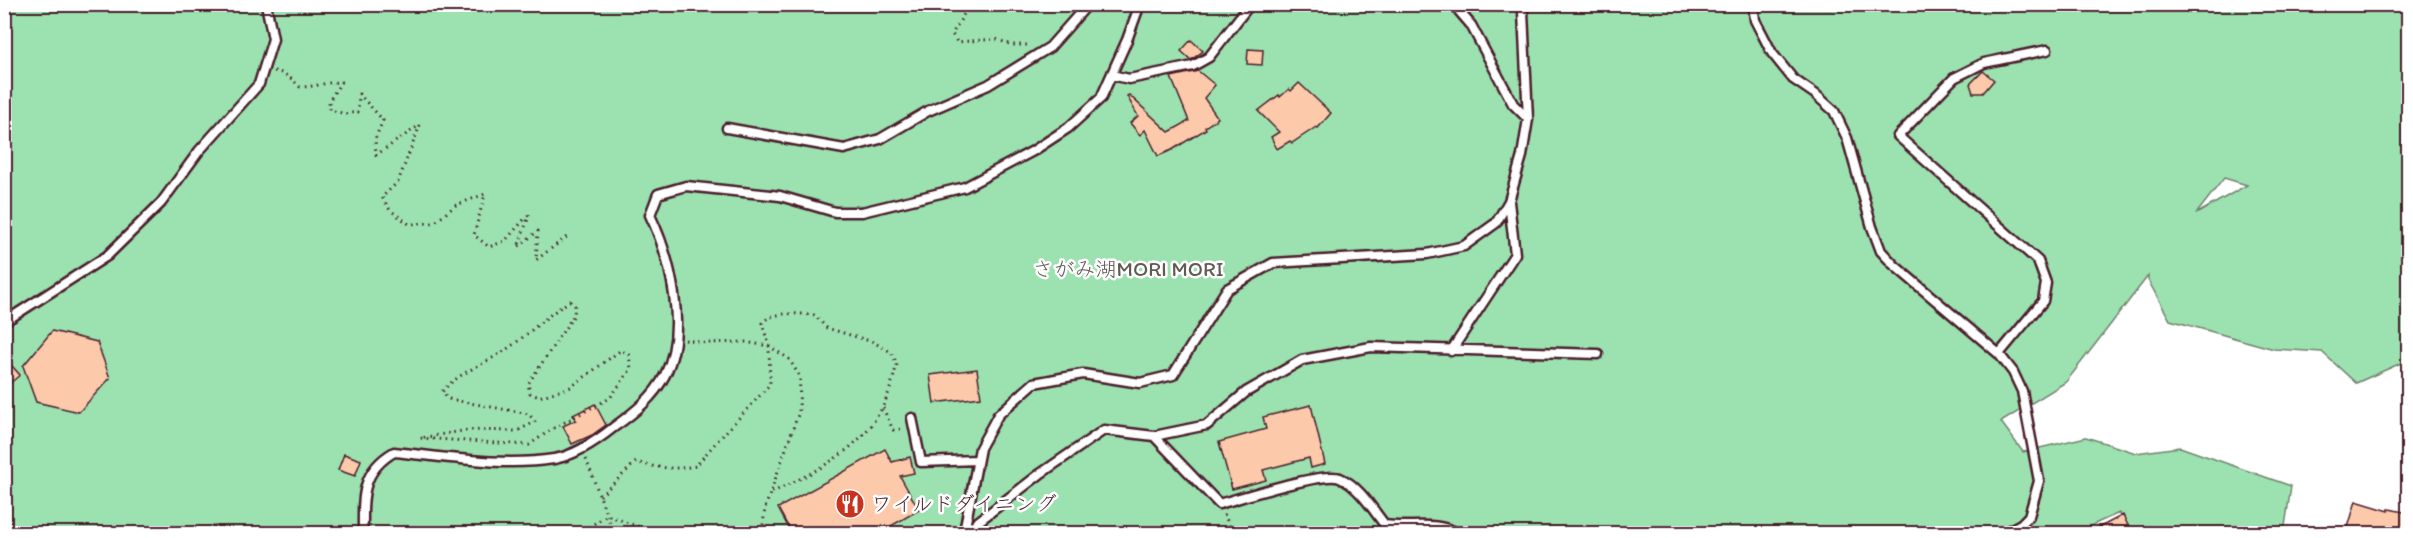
<svg xmlns="http://www.w3.org/2000/svg" width="2413" height="538" font-family="Itim,'Klee One',sans-serif">
<style>
.green{fill:#9be2b0;stroke:#72806e;stroke-width:1.5;fill-rule:evenodd}
.building{fill:#fccaab;stroke:#4a1f2b;stroke-width:1.5}
.lines{fill:none;stroke-linecap:round;stroke-linejoin:round}
.lane-casing{stroke:#4a1f2b;stroke-width:13}
.path{stroke:#4a1f2b;stroke-width:3;stroke-dasharray:1.5 4.5;stroke-linecap:butt}
.lane{stroke:#fff;stroke-width:8}
.labels{text-anchor:middle;stroke-width:5;stroke-linejoin:round;paint-order:stroke}
.park-label{font-size:21px;fill:#625a53;stroke:#fff}
.poi-label{font-size:21px;fill:#4a1f2b;stroke:#fff;text-anchor:start}
</style>
<rect width="100%" height="100%" fill="#fff"/>
<filter id="ink" filterUnits="userSpaceOnUse"><feTurbulence type="fractalNoise" baseFrequency=".0167" numOctaves="2"/><feDisplacementMap in="SourceGraphic" scale="12" xChannelSelector="R" yChannelSelector="G"/><feConvolveMatrix kernelMatrix="1 2 1 2 8 2 1 2 1" color-interpolation-filters="sRGB"/></filter>
<g filter="url(#ink)">
<!-- green -->
<path class="green" d="M4,5H2408V360L2356,383L2322,352L2274,349L2170,320L2148,280V276L2066,382L2001,422L2023,452L2086,437L2136,453L2180,447L2291,486L2284,533H2128L2119,513L2072,534L5,533ZM2224,178L2247,185L2196,214Z"/>
<!-- building -->
<path class="building" d="M1191,40L1203,51L1191,60L1181,51Z
M1248,49L1263,50L1262,65L1247,64Z
M1198,71L1215,85L1204,98L1218,118L1205,127L1206,129L1172,150L1158,156L1145,130L1140,135L1130,123L1138,116L1127,96L1129,95L1169,132L1189,121L1171,77Z
M1983,71L1994,80L1983,93H1973L1970,84Z
M1299,83L1331,113L1318,128L1316,127L1292,143L1290,141L1277,149L1271,137L1279,132L1258,111L1279,95L1280,97L1289,89L1291,91Z
M52,331L97,342L110,378L79,412L36,402L23,366Z
M4,357L20,375L4,388Z
M977,369L981,397L934,403L930,375Z
M595,404L606,425L592,435L572,444L563,426L576,420L573,415Z
M1311,405L1325,464L1311,468L1309,458L1263,470L1266,480L1232,489L1219,442L1266,429L1263,417Z
M885,449L892,462L910,457L914,473L900,476L919,510L877,534H792L778,508Z
M344,454L361,460L355,476L338,470Z
M2356,501L2389,511V509L2409,513V534H2346Z
M2123,515L2132,534H2084L2106,524Z"/>
<g class="lines">
<!-- lane casing -->
<g class="lane-casing">
<path id="lane" d="M1453,4L1471,25L1513,104L1528,119
M1753,4L1755,20L1772,53L1793,79L1815,94L1834,111L1847,138L1872,227L1881,251L1894,265L1999,354L2013,372L2022,391L2039,481L2029,516L2021,524L2002,534
M1112,75L1129,79L1193,66L1209,57L1250,4
M727,128L844,149L880,139L928,111L988,85L1050,47L1088,4
M4,322L107,256L161,203L199,151L259,84L273,39L266,4
M1451,351L1515,254L1509,202
M1999,354L2043,301L2046,283L2038,261L1898,136L1954,78L1984,63L2047,50
M912,418L921,462L977,460
M1154,436L1219,504C1241,498 1323,471 1340,478C1359,486 1373,510 1385,525C1410,529 1436,520 1459,534
M964,532L980,448L998,415L1034,383L1083,374L1140,383L1173,375L1227,289L1273,263L1427,254L1464,246L1496,223L1509,201L1522,156L1528,119L1523,12L1520,4
M363,534C363,498 360,472 394,452C447,457 502,467 554,459C574,456 599,439 614,427C634,413 654,397 665,375C688,330 671,259 650,215L658,194L686,186L780,196L835,212H862L965,187L1033,151L1068,128L1101,98L1127,40L1140,4
M962,534L1040,474L1104,430L1154,436L1207,425L1246,392L1302,360L1371,347L1598,354"/>
</g>
<!-- path -->
<path class="path" d="M920,4L918,7L924,13L947,4
M970,4L952,34L957,42L996,39L1012,45H1030
M274,71C286,73 292,79 300,87C314,87 327,82 341,82L329,101L330,110L346,114L358,112L359,94L383,120L375,139L376,155L420,125L398,182L382,197L390,210L409,224L434,223L456,205L485,194L474,235L489,247L505,241L530,213L518,247L538,231L536,260L568,236
M570,301L575,306L574,315L528,384L530,393L539,397L571,387L621,350L629,355L631,369L610,398L552,429L529,445L420,438L468,430L517,431L535,422L529,414L449,399L442,392C458,372 486,364 507,349C529,334 547,315 570,301Z
M685,340L706,343L745,342L769,346L789,359L800,377L799,412L765,508L762,534
M883,408L893,430L904,429
M586,459L614,534
M600,496L636,462C657,468 674,470 696,466C719,437 746,412 770,384L769,346L762,323C774,310 798,314 814,315L827,328L873,342L891,352L897,364C893,379 889,395 882,408C859,452 814,472 771,493
M1224,514L1233,534
M579,534L607,515L658,534"/>
<!-- lane -->
<use href="#lane" class="lane"/>
</g>
</g>
<!-- icons -->
<defs>
<g id="restaurant-disc" transform="scale(1.5)"><circle r="9.5" fill="#c8321e" stroke="#fff"/><path d="M-5-6h1v4h1v-4h1v4h1v-4h1v5L-1.5 .5V6h-2V.5L-5-1ZM5-6V6H3V1.5H1.5Q1.5-4 5-6Z" fill="#fff"/></g>
</defs>
<g fill-rule="evenodd">
<use href="#restaurant-disc" x="850" y="504"/>
</g>
<g class="labels">
<!-- park labels -->
<g class="park-label">
<text x="1128" y="276">さがみ湖MORI MORI</text>
</g>
<!-- poi labels -->
<g class="poi-label">
<text x="871" y="511">ワイルドダイニング</text>
</g>
</g>
<!-- margin -->
<rect width="2413" height="538" fill="none" stroke="#fff" stroke-width="24"/>
<rect x="12" y="12" width="2389" height="514" fill="none" stroke="#4a1f2b" stroke-width="2" filter="url(#ink)"/>
</svg>
